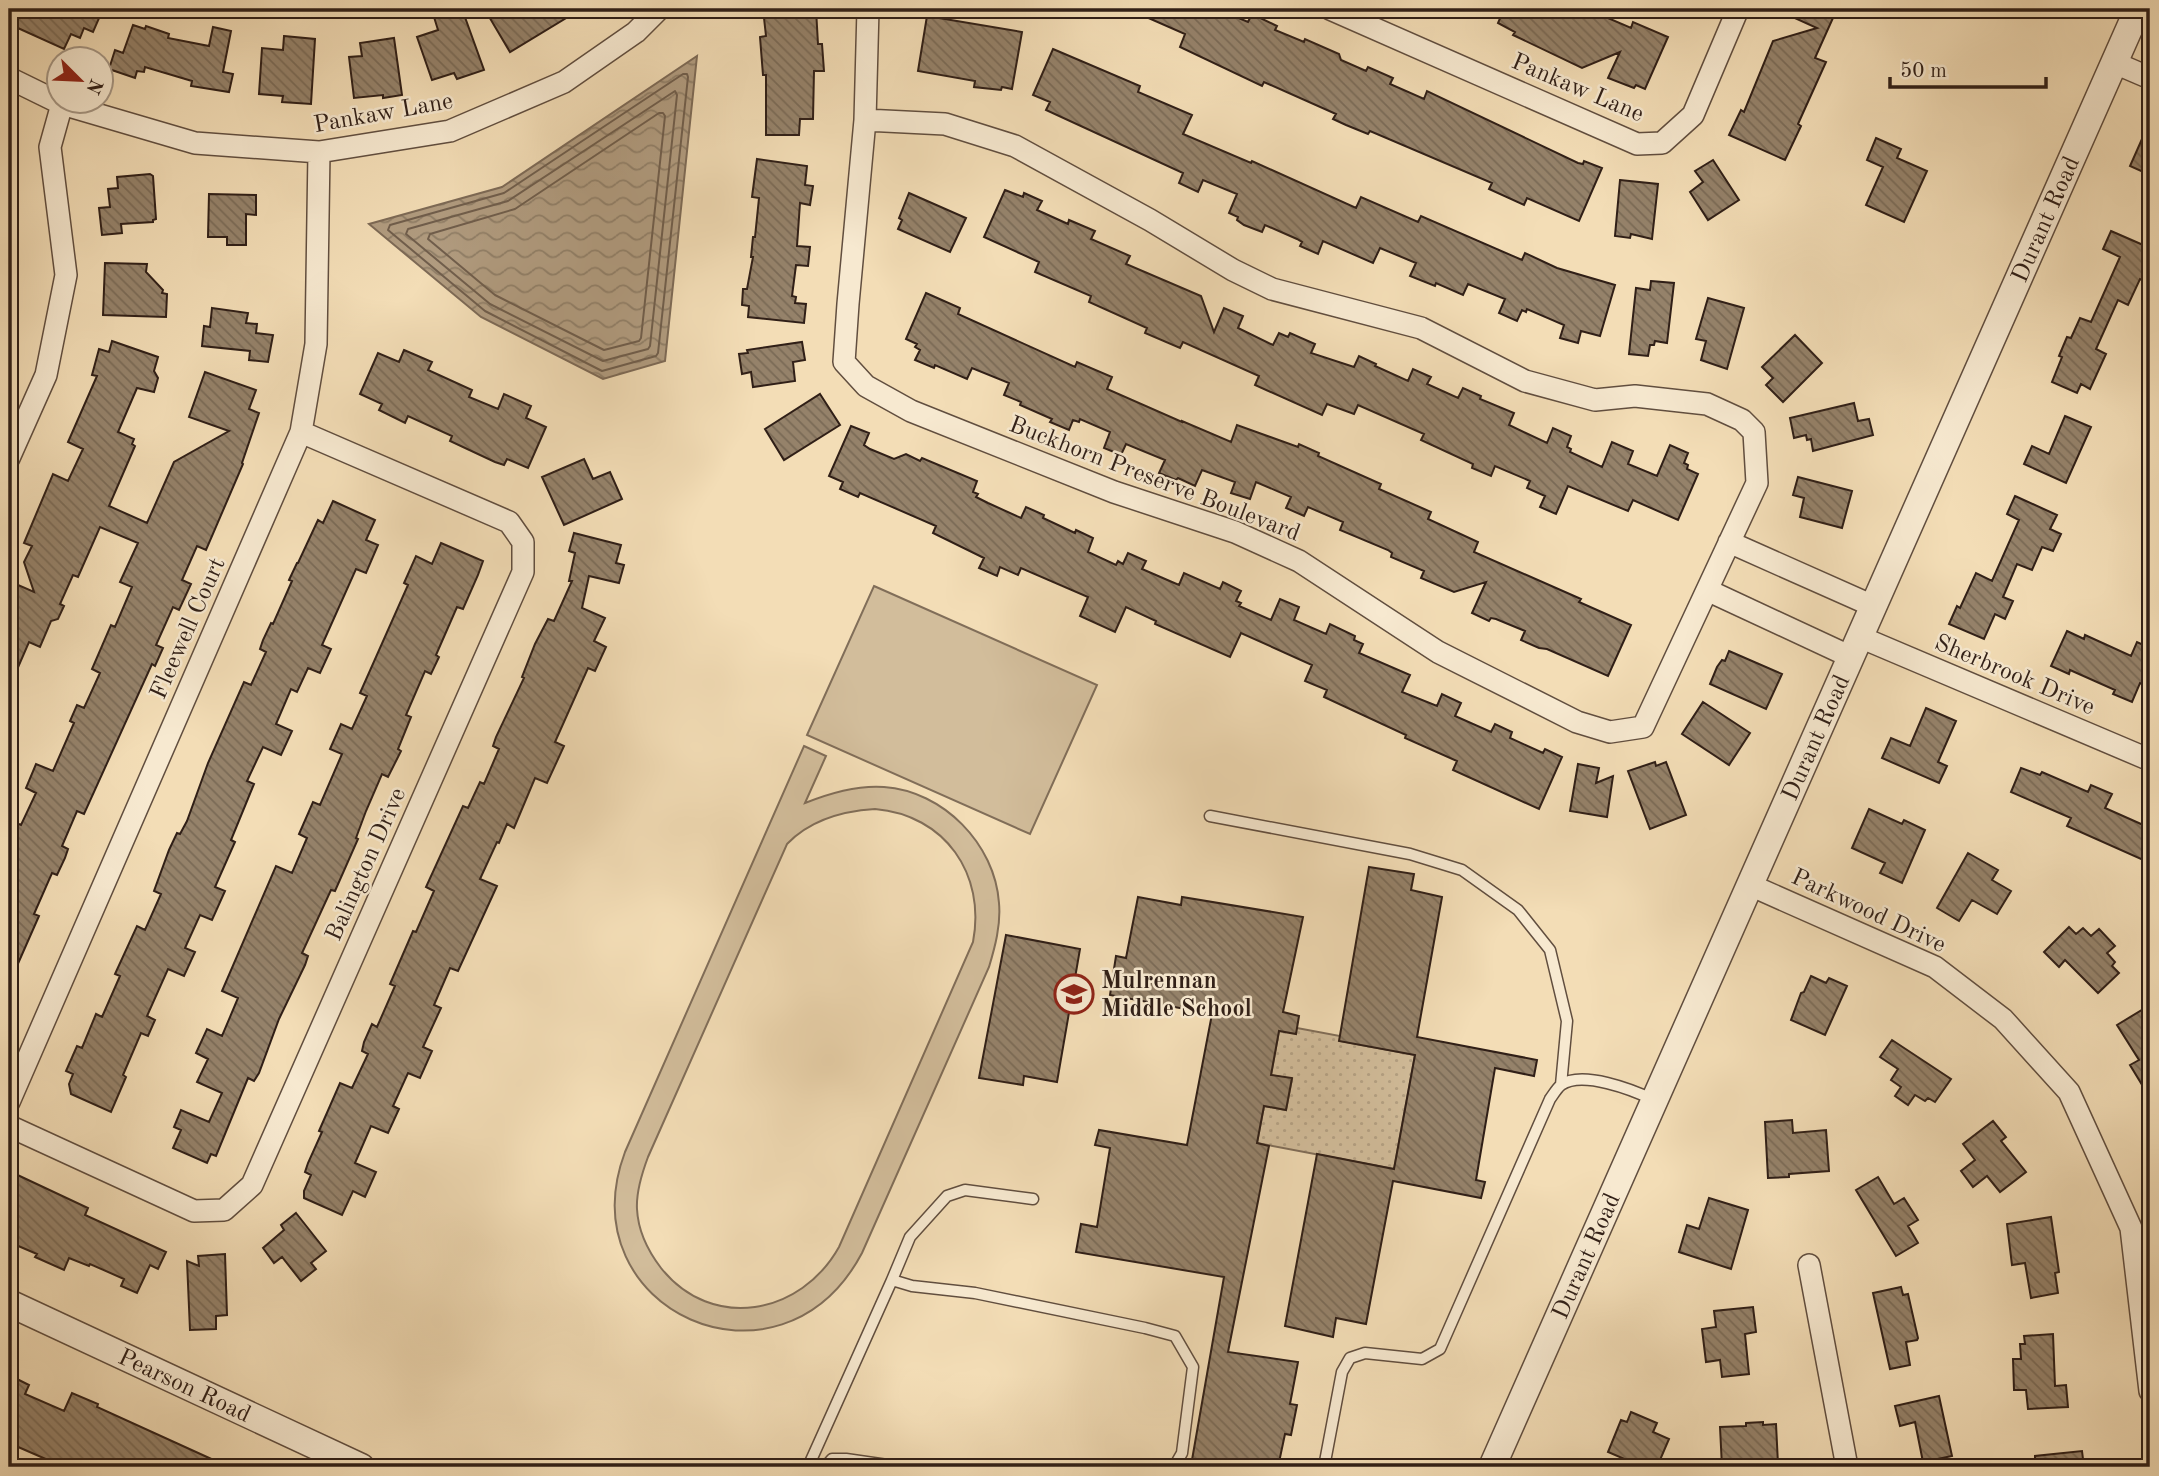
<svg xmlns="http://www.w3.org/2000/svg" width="2159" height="1476" font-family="'Old Standard TT',serif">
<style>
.grass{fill:url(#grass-dots);stroke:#816e59;stroke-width:2}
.park{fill:#d2bd9b;stroke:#816e59;stroke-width:2;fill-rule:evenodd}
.water{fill:url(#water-waves);stroke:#7d6a56;stroke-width:2}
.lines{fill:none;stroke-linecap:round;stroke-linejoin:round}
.shore{stroke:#705e4c;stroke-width:2}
.building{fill:url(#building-back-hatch);stroke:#301f17;stroke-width:2}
.service-casing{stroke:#614e3f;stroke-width:13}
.minor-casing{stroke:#614e3f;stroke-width:24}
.tertiary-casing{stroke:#614e3f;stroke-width:29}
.service{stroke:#f7e9d0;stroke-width:10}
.minor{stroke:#f7e9d0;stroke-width:21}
.tertiary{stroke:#f7e9d0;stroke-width:26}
.labels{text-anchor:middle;stroke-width:5;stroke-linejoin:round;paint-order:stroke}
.street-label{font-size:24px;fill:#301f17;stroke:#f7e9d0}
.poi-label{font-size:24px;font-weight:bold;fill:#301f17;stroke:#f7e9d0;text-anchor:start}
</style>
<defs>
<pattern id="grass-dots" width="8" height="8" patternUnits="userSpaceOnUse" patternTransform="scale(1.75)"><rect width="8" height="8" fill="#d2bd9b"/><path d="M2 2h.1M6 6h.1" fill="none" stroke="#b5a285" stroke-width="1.8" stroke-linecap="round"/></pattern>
<pattern id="water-waves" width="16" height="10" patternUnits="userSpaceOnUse" patternTransform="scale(1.75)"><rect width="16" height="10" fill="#b19c80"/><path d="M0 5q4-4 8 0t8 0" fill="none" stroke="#907f68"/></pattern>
<pattern id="building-back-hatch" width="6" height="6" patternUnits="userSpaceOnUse" patternTransform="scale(1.75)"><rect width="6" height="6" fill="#95826a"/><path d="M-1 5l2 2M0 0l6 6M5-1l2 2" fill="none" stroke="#7a6a56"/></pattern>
</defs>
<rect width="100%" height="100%" fill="#f3ddb6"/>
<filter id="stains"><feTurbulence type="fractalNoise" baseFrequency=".00286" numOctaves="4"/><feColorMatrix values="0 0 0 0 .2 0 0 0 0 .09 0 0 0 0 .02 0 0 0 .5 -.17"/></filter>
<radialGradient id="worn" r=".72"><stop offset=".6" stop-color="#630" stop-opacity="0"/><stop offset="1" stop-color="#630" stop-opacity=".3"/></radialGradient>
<!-- grass -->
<path class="grass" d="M1297,1028L1340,1036V1041L1415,1055L1394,1169L1257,1143L1264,1106L1286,1110L1292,1079L1271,1075L1279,1031Z"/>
<!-- park -->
<path class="park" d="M874,586L1097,685L1030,834L807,735Z
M804,746L826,756L805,803C830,793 857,785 884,787C943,791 995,844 999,903C1001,925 995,947 989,967L862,1253C780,1407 566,1310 625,1152ZM875,809C945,815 986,874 973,942L839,1247C801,1315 712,1332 661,1268C648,1251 638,1230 637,1209C636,1191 642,1173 648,1157L787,844C810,820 843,811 875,809Z"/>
<!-- water -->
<path class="water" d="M697,56L665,361L603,379L481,317L369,224L502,187Z"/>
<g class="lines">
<!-- shore -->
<path class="shore" d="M683,74H687L688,77L658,353L656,356L602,371L485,311L388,230L390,225L504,193Z
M675,91L677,95L650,346L648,349L603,361L490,304L406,234L408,229L508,201Z
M659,113H663L665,116L641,338L639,341L604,350L495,295L428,239L430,234L515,209Z"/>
</g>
<!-- building -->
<path class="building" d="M9,9H103L93,32L84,28L80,38L71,34L64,49L9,24Z
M458,9H462L484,70L457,79L454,73L432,80L417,37L438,30L434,17Z
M499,9H581L510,52L488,15Z
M763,9H816L818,44H822L824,71H814L813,119H800L799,135H766V75H763L760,37L766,36Z
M1128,9H1217L1248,22L1252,14L1277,26L1275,30L1304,42L1305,39L1339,54L1341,60L1366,71L1368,67L1393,78L1390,84L1424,99L1427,91L1578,163L1583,164L1584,161L1602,168L1579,221L1527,198L1524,205L1489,189L1492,183L1370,131L1368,134L1346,125L1333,119L1336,114L1264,82L1262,86L1180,47L1185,34Z
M1504,9H1587L1631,28L1633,22L1668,37L1645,89L1636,85L1634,88L1608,78L1620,52L1582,68L1513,35L1515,32L1498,23Z
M1775,9H1837L1815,58L1826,62L1798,124L1801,126L1785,160L1729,135L1741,110L1744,112L1773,41L1817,28Z
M927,16L1022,32L1012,89L1002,87L1001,90L974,87L975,81L918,71Z
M133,25L145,29L146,26L169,34L168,38L209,46L213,27L231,31L223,72L233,74L229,92L191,86L192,81L145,67L144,72L137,71L135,78L109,69L115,50L123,53Z
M284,36L315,39L311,104L282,102L283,96L259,94L262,48L283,50Z
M394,38L402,95L383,98V95L354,98L349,57L362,56L360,43Z
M1053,49L1140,86L1138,92L1192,115L1183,134L1251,163L1252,161L1356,208L1361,197L1418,222L1421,216L1522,260L1525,253L1557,268L1615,285L1600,336L1581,331L1578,343L1560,338L1564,325L1527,309L1526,312L1522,310L1517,321L1499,313L1505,299L1468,284L1463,295L1436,283L1435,286L1410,276L1416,263L1380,248L1373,263L1323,241L1318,254L1300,246L1302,242L1297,239L1265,225L1262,232L1244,225L1237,220L1238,217L1229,213L1237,194L1203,180L1198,192L1179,183L1183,173L1046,110L1050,102L1033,95Z
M2150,121V175L2130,166Z
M1876,138L1901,149L1897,158L1927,171L1904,222L1866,205L1883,167L1867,160Z
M757,159L807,166L805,185L813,186L810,205L800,203L797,246L810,247L808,266L796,265L792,296L796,297L795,303L806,304L804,323L748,317L749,306L742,305L743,289H747L753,257H751L753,237H755L759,198L752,197Z
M1713,160L1739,200L1708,220L1690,192L1703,182L1695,171Z
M150,174L153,176L156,219L153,220V222L121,224L122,233L102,235L99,208L110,207L108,189L118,188L117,177Z
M1620,180L1658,184L1652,239L1631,234L1630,238L1615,236Z
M1005,190L1023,197L1024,193L1042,201L1037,210L1068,224L1069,220L1095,231L1091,239L1130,256L1126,264L1201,296L1214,332L1224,308L1243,316L1238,328L1273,345L1279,333L1288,337L1290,333L1315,344L1311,353L1354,367L1359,356L1376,364L1375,366L1408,381L1413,369L1431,377L1427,384L1458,398L1463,388L1481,396L1480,399L1514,413L1509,425L1547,443L1553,428L1571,436L1567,447L1571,449L1570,452L1602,467L1612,442L1633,451L1628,464L1657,476L1670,445L1688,453L1684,463L1688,465L1687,469L1698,474L1678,520L1633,500L1628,511L1568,486L1556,514L1540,507L1545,496L1527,488L1530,481L1495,466L1491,476L1472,468L1473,464L1421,440L1424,434L1358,405L1354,414L1327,404L1322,415L1255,385L1259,376L1183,342L1180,348L1145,333L1147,328L1089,302L1091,296L1035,272L1039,262L984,237Z
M909,193L966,218L950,252L898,229L902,220L899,218Z
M209,194L256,195V215L246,214V245H227V237H208Z
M2111,231L2150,248V284L2140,279L2128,305L2118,300L2096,349L2106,354L2090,389L2081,384L2077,393L2052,382L2062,357L2059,356L2067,337L2071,338L2080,318L2091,322L2120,257L2103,249Z
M105,263L147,264L146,272L163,290L162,293L167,294L166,317L103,315Z
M1651,281L1674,283L1667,343L1655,341L1654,345H1650L1648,356L1629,354L1636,288L1650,290Z
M926,293L960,308L958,314L1075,367L1077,362L1112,377L1107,389L1182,422V421L1231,442L1237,425L1298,447L1299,444L1319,453L1318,456L1381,484L1379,489L1431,512L1428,519L1478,542L1474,552L1581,599L1579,602L1631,625L1608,676L1547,649L1539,648L1521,640L1525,631L1496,619L1491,618L1489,621L1472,613L1486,582L1454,592L1421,578L1424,571L1391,557L1392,553L1388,550L1340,530L1343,522L1308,507L1304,516L1286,508L1291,497L1256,482L1250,499L1231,493L1235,482L1202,470L1195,486L1178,478L1176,480L1159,473L1165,460L1126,444L1121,455L1104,448L1110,432L1080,419L1079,422L1073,420L1069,430L1050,422L1052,419L1020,405L1021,402L1004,395L1009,383L972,368L967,379L935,365L934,368L915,360L920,350L915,347L917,344L906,339Z
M1708,298L1744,308L1727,369L1701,360L1706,341L1696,339Z
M212,308L248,313L246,323L257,324L256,333L273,335L268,362L249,360L250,351L202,346L204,326L210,327Z
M1795,335L1822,363L1783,402L1766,385L1773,378L1762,367Z
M112,341L158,357L154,371L158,378L154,392L137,388L118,432L134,439L132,444L135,446L109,506L147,523L174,462L229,431L189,417L205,372L256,390L249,409L259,413L242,463L243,464L206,550L197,546L182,580L191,584L179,610L173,607L156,645L163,648L155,666L152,664L84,814L77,811L62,846L68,849L65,858L57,875L52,873L34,914L39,916L9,984V820L21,825L36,793L26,788L36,764L53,771L74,723L70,721L77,705L84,708L100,673L92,669L111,625L115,627L132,587L120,582L138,543L100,527L78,577L73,575L60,604L64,606L58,619L51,621L40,647L29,642L9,688V581L34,592L24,562L32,546L24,543L53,474L68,481L83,449L68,442L97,376L92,375L99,349L109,352Z
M802,342L805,360L793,362L795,381L753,387L751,372L742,374L739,354L748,353L747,350Z
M404,350L432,362L428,370L472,390L469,397L498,409L504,394L531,406L526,418L546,427L528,468L507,459L504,465L495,462L450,441L452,436L408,416L405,423L379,410L382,404L360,394L378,353L399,362Z
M820,394L840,425L784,460L765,429Z
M1854,403L1858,421L1869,419L1873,435L1813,451L1811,439L1807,440L1806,435L1794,438L1790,418Z
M2065,416L2091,427L2066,483L2024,464L2032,446L2049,454Z
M851,426L869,433L864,445L870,449L894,459L906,454L920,461L922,458L977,481L973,492L978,494L976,497L988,503L1021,518L1026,507L1044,515L1043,518L1075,533L1076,530L1093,538L1088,552L1116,565L1118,561L1123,564L1128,553L1146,561L1142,569L1172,582L1179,585L1184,573L1220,589L1223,582L1241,591L1236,601L1241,603L1239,606L1271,620L1280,599L1299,607L1294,620L1326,634L1330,624L1355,636L1354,640L1363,644L1359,653L1410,675L1402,692L1437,706L1442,694L1461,703L1455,716L1491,732L1495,724L1512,732L1510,738L1543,753L1545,749L1562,757L1539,809L1453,770L1457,761L1405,738L1406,735L1324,697L1327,690L1305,681L1312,665L1241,633L1230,657L1155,624L1156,621L1126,607L1115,632L1080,616L1088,597L1021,568L1018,575L1000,567L997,576L979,568L984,558L933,533L936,526L860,493L858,497L840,489L843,482L829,476Z
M584,459L593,479L610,472L622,499L564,525L542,477Z
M1798,477L1852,491L1842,528L1800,517L1804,498L1793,495Z
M2015,496L2057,515L2050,529L2061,534L2053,551L2042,547L2032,570L2017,564L2003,597L2013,601L2005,619L1995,614L1984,639L1949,624L1957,606L1960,608L1976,573L1992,581L2019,520L2007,514Z
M333,501L375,520L366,540L378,545L366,573L356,569L322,645L331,649L320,673L308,668L297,692L291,689L276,724L292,731L281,755L263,747L247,781L254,784L231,840L235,842L215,887L225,891L212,920L200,915L185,948L195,952L184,976L168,969L147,1016L155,1020L148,1036L141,1033L123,1075L126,1077L111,1112L71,1094L69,1084L73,1074L66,1071L77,1046L82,1048L96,1014L102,1017L120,976L115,974L137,926L145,930L161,894L154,891L169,850L177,833L180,834L187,821L208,763L244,682L251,685L266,652L260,649L263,640L271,623L273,624L292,581L289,580L297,563H298L318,520L323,523Z
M574,533L621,545L616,563L624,565L619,583L589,576L582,608L605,618L594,641L606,647L595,671L588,668L555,742L564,746L547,783L535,778L514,828L507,824L499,843L497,842L480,879L497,886L458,971L450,968L434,1005L441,1008L423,1047L432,1051L420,1078L408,1073L393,1106L399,1109L388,1133L371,1126L355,1163L376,1172L365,1197L353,1191L342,1215L304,1198V1191L311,1175L305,1172L308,1163L322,1132L319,1131L340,1083L352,1088L368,1054L362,1051L364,1042L372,1024L377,1027L395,986L390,984L413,931L416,932L434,891L426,887L463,806L468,808L480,782L484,784L499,749L493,746L496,737L524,678L522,677L535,644L548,619L554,621L572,581H569L575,553L569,551Z
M441,543L483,561L478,575L463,609L457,607L436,655L439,657L431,674L425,671L406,715L411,717L398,749L401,751L388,777L382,774L366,811L356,838L358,839L335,891L331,890L302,953L308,956L305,965L279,1019L259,1073L254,1081L248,1078L216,1156L211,1154L207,1163L173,1148L181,1130L174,1127L181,1110L209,1122L222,1093L197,1082L208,1059L196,1053L207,1029L222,1036L238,998L222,991L276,866L292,873L307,838L299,834L313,802L320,805L342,754L330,749L341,724L352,729L367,696L360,693L408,585L404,583L416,556L432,564Z
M2067,631L2084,639L2085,635L2131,656L2137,642L2150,648V688L2140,683L2132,702L2113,694L2115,690L2070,670L2069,674L2051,666Z
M1729,651L1782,674L1766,709L1710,684L1717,667L1722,660L1725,661Z
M1703,702L1750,733L1729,765L1682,734Z
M1926,708L1956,721L1938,762L1947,766L1939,783L1882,758L1891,738L1910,746Z
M1655,762L1656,766L1666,762L1686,815L1650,829L1628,771Z
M1578,764L1599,768L1596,783L1613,776L1607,817L1570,811Z
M2021,768L2040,775L2042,772L2088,792L2091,785L2112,794L2105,808L2150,828V863L2067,826L2071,818L2011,792Z
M1869,809L1902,824L1904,820L1925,830L1902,883L1880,873L1885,863L1852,848Z
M1968,853L1998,870L1992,880L2011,891L1997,914L1972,900L1959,921L1937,908Z
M1369,867L1414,874L1411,890L1442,897L1417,1037L1537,1060L1534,1076L1495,1068L1476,1180L1485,1182L1481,1198L1393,1181L1366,1324L1336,1318L1333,1337L1285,1326L1317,1154L1394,1169L1415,1055L1339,1041Z
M1138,897L1181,905L1182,897L1303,917L1283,1012L1299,1016L1296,1034L1279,1031L1271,1075L1292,1078L1286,1110L1264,1106L1257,1143L1269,1146L1228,1352L1298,1362L1290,1404L1297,1405L1291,1435L1285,1434L1278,1467H1239L1192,1460L1224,1277L1076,1252L1081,1224L1097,1227L1110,1148L1095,1145L1099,1130L1187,1145L1212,1014L1110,995L1116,956L1126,958Z
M2069,927L2076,934L2083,928L2091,936L2099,929L2115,946L2107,953L2115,962L2112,966L2119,973L2098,993L2065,960L2059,967L2044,952Z
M1006,935L1080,949L1057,1082L1024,1076L1023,1085L979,1078Z
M1811,976L1826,983L1829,978L1847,986L1825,1035L1791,1020L1801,993L1804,992Z
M2150,1005V1098L2130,1065L2139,1060L2117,1025Z
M1892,1040L1951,1079L1935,1102L1928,1098L1925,1101L1915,1095L1908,1105L1895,1096L1901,1087L1891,1080L1898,1069L1880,1057Z
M1792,1120L1793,1133L1826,1130L1829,1171L1789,1174V1177L1768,1178L1765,1122Z
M1993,1121L2006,1137L2001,1141L2026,1172L2000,1192L1987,1176L1973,1187L1961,1171L1975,1160L1963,1144Z
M9,1171L88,1208L85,1215L166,1252L158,1269L150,1265L137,1293L121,1286L124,1279L90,1264L89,1266L69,1258L64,1270L35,1257L37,1254L9,1242Z
M1878,1177L1894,1204L1904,1198L1918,1220L1908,1226L1918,1243L1896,1256L1856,1190Z
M1709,1198L1748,1210L1731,1269L1679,1252L1687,1225L1699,1229Z
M296,1213L326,1251L311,1263L316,1269L301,1281L282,1257L274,1263L263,1248L284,1230L281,1225Z
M2051,1217L2059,1272L2055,1273L2058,1293L2031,1298L2025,1263L2012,1265L2007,1224Z
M225,1254L227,1315L216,1316V1329L190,1330L187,1261L199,1266L198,1256Z
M1901,1287L1903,1295L1908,1294L1918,1338L1917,1340L1906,1342L1910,1365L1890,1369L1873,1293Z
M1753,1307L1756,1332L1745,1334L1749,1374L1722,1377L1720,1360L1706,1362L1702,1329L1716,1327L1714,1311Z
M2053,1334L2055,1386L2066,1385L2068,1407L2028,1409L2026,1390H2014L2013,1359H2021L2020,1344H2025L2024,1336Z
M9,1375L29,1385L25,1394L64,1411L72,1393L98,1404L97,1407L229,1467H64L9,1443Z
M1939,1396L1952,1456L1923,1462L1915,1422L1900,1426L1895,1406Z
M1631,1412L1657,1423L1653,1432L1669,1439L1657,1467H1643L1608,1452L1621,1420L1627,1422Z
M1763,1422V1425L1776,1424L1778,1464L1722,1467L1720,1427L1746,1426V1423Z
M2082,1451L2084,1467H2035V1456Z"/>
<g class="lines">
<!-- service casing -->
<g class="service-casing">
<path id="service" d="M1210,816L1410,854L1462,870L1518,910L1550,950L1567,1021L1561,1085
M892,1280L910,1237L947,1196L965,1190L1033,1199
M808,1467L892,1280L912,1286L975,1293L1145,1328L1175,1336L1193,1367L1182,1453L1174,1467
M825,1467L832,1459H846L901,1467
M1324,1467L1342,1372L1350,1358L1365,1353L1422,1359L1440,1349L1550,1099C1553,1095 1557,1088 1561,1085C1582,1070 1633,1090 1654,1100"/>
</g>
<!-- minor casing -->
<g class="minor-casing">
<path id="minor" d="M1330,9L1637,144L1662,143L1693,115L1738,9
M2115,63L2150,78
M9,78L62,104L195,143L319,152L450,131L564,82L636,32L659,9
M865,120L945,124L1015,146L1150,220L1233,270L1272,289L1421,328L1525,381L1595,400L1635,396L1707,404L1742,420L1754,432L1757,483L1643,727L1610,732L1577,722L1438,652L1299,561L1235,532L1114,492L911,411L866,386L844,362L848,304L865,120L868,9
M9,458L46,375L66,275L50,147L62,104
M1729,542L1873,606
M1707,590L1851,657
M1860,637L2150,760
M1750,885L1935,967L2003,1019L2069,1092L2131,1228L2150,1391
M9,1102L301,432L316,344L319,152
M9,1126L194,1211L224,1210L252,1185L523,572V542L509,522L301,432
M1809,1265L1847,1467"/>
</g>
<!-- tertiary casing -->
<g class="tertiary-casing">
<g id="tertiary">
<path id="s1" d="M9,1303L361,1467"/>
<path id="s2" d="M1492,1467L2138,9"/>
</g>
</g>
<!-- service -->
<use href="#service" class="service"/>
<!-- minor -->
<use href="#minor" class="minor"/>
<!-- tertiary -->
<use href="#tertiary" class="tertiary"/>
</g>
<!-- icons -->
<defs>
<g id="school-ring" transform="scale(2.0125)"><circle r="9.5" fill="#f7e9d0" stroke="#8f2418" stroke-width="1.5"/><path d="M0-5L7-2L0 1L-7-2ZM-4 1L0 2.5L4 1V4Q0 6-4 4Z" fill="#8f2418"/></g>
</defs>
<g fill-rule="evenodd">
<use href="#school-ring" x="1074" y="994"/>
</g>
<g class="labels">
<!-- street labels -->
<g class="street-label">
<text transform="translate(1578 87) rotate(23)" y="8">Pankaw Lane</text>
<text transform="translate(383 112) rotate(-10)" y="8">Pankaw Lane</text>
<text dy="8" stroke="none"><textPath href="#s2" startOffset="1365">Durant Road</textPath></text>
<text transform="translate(1155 478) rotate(21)" y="8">Buckhorn Preserve Boulevard</text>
<text transform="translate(187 628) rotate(-66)" y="8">Fleewell Court</text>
<text transform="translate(2015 674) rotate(23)" y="8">Sherbrook Drive</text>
<text dy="8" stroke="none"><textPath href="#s2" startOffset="798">Durant Road</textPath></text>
<text transform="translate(365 864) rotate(-66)" y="8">Balington Drive</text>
<text transform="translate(1869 910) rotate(25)" y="8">Parkwood Drive</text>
<text dy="8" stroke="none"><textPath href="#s2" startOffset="231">Durant Road</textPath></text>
<text dy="8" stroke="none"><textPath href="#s1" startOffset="194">Pearson Road</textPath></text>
</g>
<!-- poi labels -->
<g class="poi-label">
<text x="1101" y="988">Mulrennan<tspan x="1101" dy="28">Middle School</tspan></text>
</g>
</g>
<!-- margin -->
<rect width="2159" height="1476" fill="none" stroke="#f3ddb6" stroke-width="35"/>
<rect x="10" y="10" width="2138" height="1455" fill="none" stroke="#301f17" stroke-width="3.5"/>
<rect x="18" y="18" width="2124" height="1441" fill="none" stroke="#301f17" stroke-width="2"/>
<!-- north arrow -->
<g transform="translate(80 80) rotate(114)"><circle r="33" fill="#f7e9d0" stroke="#a79886" stroke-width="2"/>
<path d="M0-5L12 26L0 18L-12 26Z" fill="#8f2418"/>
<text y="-10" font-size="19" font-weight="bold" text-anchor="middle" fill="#301f17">N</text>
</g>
<!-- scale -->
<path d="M1890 77v10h156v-10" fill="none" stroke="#301f17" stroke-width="3.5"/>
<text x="1900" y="77" font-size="21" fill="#301f17" stroke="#f7e9d0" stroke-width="5" paint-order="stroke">50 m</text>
<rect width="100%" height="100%" filter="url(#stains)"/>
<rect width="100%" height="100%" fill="url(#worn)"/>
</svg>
